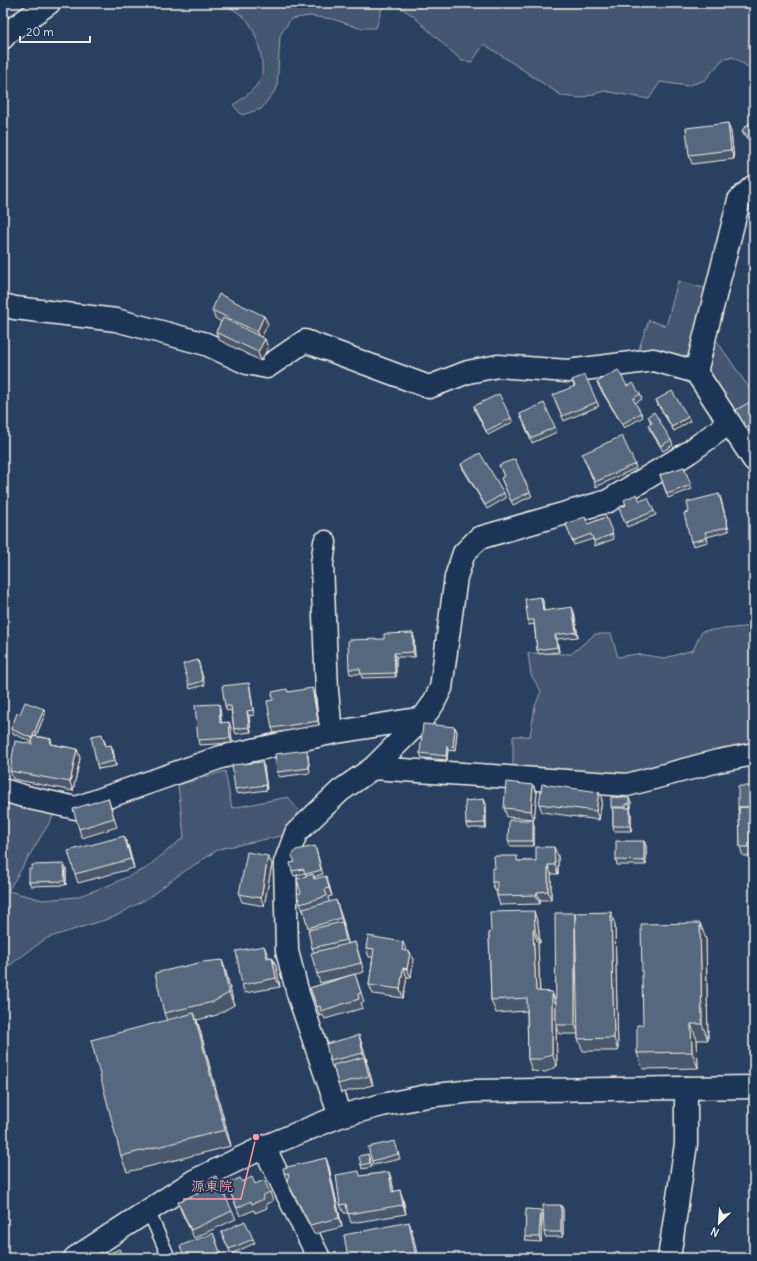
<svg xmlns="http://www.w3.org/2000/svg" width="757" height="1261" font-family="Delius,'Klee One',sans-serif">
<style>
.green{fill:#445771;stroke:#9ca4ac}
.lines{fill:none;stroke-linecap:round;stroke-linejoin:round}
.service-casing{stroke:#f4f1e8;stroke-width:15}
.minor-casing{stroke:#f4f1e8;stroke-width:25}
.tertiary-casing{stroke:#f4f1e8;stroke-width:25}
.service{stroke:#1d3557;stroke-width:12}
.minor{stroke:#1d3557;stroke-width:22}
.tertiary{stroke:#1d3557;stroke-width:22}
.wall{fill:#4a596c;stroke:#f4f1e8}
.shaded-wall{fill:#3c4858;stroke:#f4f1e8}
.building{fill:#56677d;stroke:#f4f1e8}
.leader{fill:none;stroke:#ff9aa2;stroke-width:1.5}
.callout-dot{fill:#ff9aa2;stroke:#1d3557;stroke-width:1.5}
.callout-label{font-size:14px;text-anchor:middle;font-weight:bold;fill:#ff9aa2;stroke:#1d3557;stroke-width:4;stroke-linejoin:round;paint-order:stroke}
</style>
<rect width="100%" height="100%" fill="#2a4060"/>
<filter id="ink" filterUnits="userSpaceOnUse"><feTurbulence type="fractalNoise" baseFrequency=".025" numOctaves="2"/><feDisplacementMap in="SourceGraphic" scale="8" xChannelSelector="R" yChannelSelector="G"/><feConvolveMatrix kernelMatrix="1 2 1 2 8 2 1 2 1" color-interpolation-filters="sRGB"/></filter>
<g filter="url(#ink)">
<!-- green -->
<path class="green" d="M222,3H754V71L733,57L722,60L705,80L687,86L660,82L649,99L604,91L581,98L562,96L484,44L472,62L462,61L412,15L395,4L382,8L376,28H359L333,19L309,16L291,19L280,35L277,88L261,109L242,115L233,105C243,98 254,91 260,80C267,68 256,31 248,21C242,14 230,8 222,3Z
M678,281L711,290L693,364L637,354L649,320L666,326Z
M712,334L754,395V402L737,414L706,369Z
M754,626V747L627,778L513,766V736H530L535,706L541,691L531,675L528,653L571,654L595,634H611L618,657L637,654L665,658L693,650L702,631Z
M225,771L232,808L288,797L298,810L295,823L286,835L219,849L176,877L148,898L114,917L47,938L3,970V794L57,810L8,891L43,900L76,897L107,886L145,869L184,837L178,785Z"/>
<g class="lines">
<!-- service casing -->
<g class="service-casing">
<path id="service" d="M148,1210L169,1258"/>
</g>
<!-- minor casing -->
<g class="minor-casing">
<path id="minor" d="M3,38L7,33L49,3
M754,186L739,200L696,372L754,460
M3,305L15,308L116,320L206,344L247,363L267,367L305,341L429,387L468,372L498,366L568,371L654,360L696,372
M325,542L322,564L327,691L331,733
M373,768L627,785L718,761L754,754
M3,790L30,798L76,808L221,757L331,733L423,718
M340,1116L298,994L287,951L285,863L296,833L340,791L373,768L423,718L433,704L441,688L456,577L464,553L479,538L608,501L688,453L729,423
M264,1147L319,1258
M669,1258L686,1144V1088"/>
</g>
<!-- tertiary casing -->
<g class="tertiary-casing">
<path id="tertiary" d="M75,1258L194,1181L264,1147L340,1116L382,1105L427,1096L473,1091L754,1087"/>
</g>
<!-- service -->
<use href="#service" class="service"/>
<!-- minor -->
<use href="#minor" class="minor"/>
<!-- tertiary -->
<use href="#tertiary" class="tertiary"/>
</g>
<!-- wall -->
<path class="wall" d="M754,119V147L743,134L742,130Z
M731,132L734,159L692,164L689,155Z
M212,310L264,316L268,324L261,337L268,348L261,361L219,340L216,332L221,322L215,318Z
M572,380L597,402L599,406L564,421L555,400L574,386Z
M597,382L627,386L640,394L642,399L635,403L641,413L643,417L624,428L599,387Z
M656,400L690,421L674,431L658,405Z
M754,401V428L748,431L738,414L736,410Z
M474,406L511,418L513,422L488,435L475,411Z
M520,414L555,427L557,432L532,443Z
M648,416L671,440L673,445L663,451L650,430L648,425L651,423Z
M582,454L635,464L636,468L596,487Z
M461,464L504,493L506,498L487,509L463,469Z
M499,465L530,492L532,496L513,505L501,478L504,476Z
M684,467L692,489L668,498L660,475Z
M719,494L729,531L707,537L708,542L693,546L691,542L689,512Z
M640,501L654,511L656,515L627,527L619,508L626,505Z
M606,517L614,539L595,546L593,539L574,545L566,524H588Z
M541,597L543,601L544,611L574,612L578,637L557,639L559,652L539,654L537,650L534,624L529,625L528,620Z
M413,633L414,638L415,657H396V677L362,678L361,674H350L349,669L384,639Z
M198,660L205,685L190,689L189,685Z
M249,683L250,687L254,715L249,716L251,732L236,734L234,729L231,710L227,711L225,706Z
M288,692L314,693L319,725L274,733L272,728L273,700Z
M220,708L221,723L231,727L232,743L199,745L198,740Z
M44,709L45,714L36,736L51,739L52,744L77,749L80,758L73,791L13,779L10,771L32,744V742L12,733L11,729L20,714Z
M455,727L457,732L455,751L448,750L447,760L422,758L420,753Z
M104,739L106,746L113,750L116,766L98,769L97,765Z
M308,755L310,773L279,777L277,772Z
M264,766L267,790L237,794L235,789Z
M533,785L537,793L534,819L507,817L504,808Z
M754,786V856H743L740,847L739,814L738,810Z
M599,792L602,800L599,820L542,812L539,804Z
M108,798L117,827L82,838L79,829Z
M484,799L486,804V828H467L466,824Z
M631,802V808H628H630L631,813V831H614L613,826V811L611,807Z
M534,825V846H510L508,841Z
M644,841L646,846V865H617L616,860Z
M128,845L134,868L78,883L75,874Z
M315,846L323,874L314,877L315,879L329,885L332,896L328,897L329,902L339,909L348,944L355,942L358,951L364,972L320,983L317,974L314,952L312,948L309,930L304,913L300,904L301,893L306,876L305,873L294,876L292,871L295,862Z
M558,856V874H551V900H540V904L500,905L497,896V891H495L492,882L518,861H536Z
M272,864L264,906L242,902L239,894Z
M32,869H66V885L31,886L29,882Z
M538,924L540,943H538L540,992H552L556,1003L615,925L618,1051H583L578,1039V1034H559L556,1027L557,1066L546,1072L532,1071L528,1059L527,1011L496,1013L491,1000L489,933Z
M706,939L708,1040H697L698,1068L643,1069L637,1053L643,1025Z
M366,948L406,950V951L410,952L413,960L411,977H407L403,998L373,994L369,985L373,957H369Z
M268,955V958L272,957L276,966L280,987L245,993L242,985Z
M222,960L226,972L234,1005L217,1015L197,1020L200,1030L231,1146L127,1172L121,1156L167,1021L164,1013Z
M355,974L364,1002L361,1003L363,1008L325,1019L323,1015L320,1016L310,988Z
M362,1044L367,1061L366,1062L373,1085L341,1093L338,1084L334,1069L333,1070L330,1061Z
M396,1145L400,1159L373,1165L372,1161Z
M368,1154L372,1167L362,1169L361,1165Z
M326,1158L329,1167L342,1227L314,1234L290,1189L284,1173Z
M389,1172L392,1181L394,1192L400,1190L403,1199L406,1214L351,1223L348,1213H344L340,1205L361,1176Z
M242,1182L255,1184L270,1192L273,1201L266,1204L267,1208L255,1213L254,1210L240,1216L229,1189L231,1188L229,1183Z
M196,1188L232,1211L236,1219L194,1238L181,1211L178,1202L198,1193Z
M563,1209V1237H545L544,1232Z
M541,1210L542,1214L541,1242L526,1241L525,1237Z
M221,1232L253,1239L255,1243L231,1254Z
M213,1233L222,1258H184Z"/>
<!-- shaded-wall -->
<path class="shaded-wall" d="M728,123L731,132L734,159L731,150Z
M264,316L268,324L260,340L257,332Z
M265,339L268,348L261,361L258,352Z
M688,417L690,421L674,431L672,427Z
M719,494L721,499L729,531L728,527Z
M541,597L543,601L544,616L543,611Z
M572,607L574,612L578,637L576,632Z
M413,633L414,638L415,657L413,652Z
M555,635L557,639L559,652L557,647Z
M394,653L396,657V677L395,673Z
M312,688L314,693L319,725L318,721Z
M219,704L220,708L222,727L220,723Z
M44,709L45,714L33,742L32,738Z
M247,711L249,716L251,732L249,727Z
M229,722L231,727L232,743L230,738Z
M455,727L457,732L455,751L453,747Z
M111,745L113,750L116,766L114,761Z
M447,746L448,750L447,760L446,756Z
M77,749L80,758L73,791L70,782Z
M262,762L264,766L267,790L266,785Z
M533,785L537,793L534,819L531,811Z
M599,792L602,800L599,820L596,811Z
M629,798L631,802V808L629,804Z
M484,799L486,804V828L485,823Z
M630,808L631,813V831L630,826Z
M533,820L534,825V846L533,841Z
M124,836L128,845L134,868L131,859Z
M644,841L646,846V865L644,861Z
M554,847L558,856V874L555,865Z
M268,856L272,864L264,906L261,898Z
M64,864L66,869V885L65,881Z
M548,865L551,874V900L548,891Z
M326,876L329,885L332,896L329,888Z
M537,892L540,900V904L536,895Z
M336,900L345,927L341,918Z
M534,911L538,924L540,943L535,930Z
M611,912L615,925L618,1051L614,1038Z
M575,913L578,922L579,1034L575,1025Z
M342,922L345,931L350,949L346,940Z
M700,923L706,939L708,1040L702,1024Z
M533,930L538,943L540,1004L536,991Z
M403,942L406,950L405,959L402,950Z
M264,946L268,955L270,967L267,958Z
M410,952L413,960L411,977L407,969Z
M272,957L276,966L280,987L276,978Z
M222,960L226,972L234,1005L229,993Z
M403,968L407,977L403,998L400,989Z
M552,992L556,1005V1027L557,1066L552,1054Z
M194,1013L200,1030L231,1146L225,1130Z
M691,1024L697,1040L698,1068L692,1052Z
M359,1035L362,1044L367,1061L363,1053Z
M364,1057L368,1066L373,1085L369,1076Z
M326,1158L329,1167L342,1227L339,1218Z
M389,1172L392,1181L395,1200L392,1192Z
M400,1190L403,1199L406,1214L403,1205Z
M561,1205L563,1209V1237L561,1232Z
M541,1210L542,1214L541,1242L539,1237Z
M409,1222L412,1231L418,1258H416V1257Z"/>
<!-- building -->
<path class="building" d="M754,119V144L742,130Z
M728,123L731,150L689,155L686,128Z
M219,294L264,316L257,332L212,310Z
M223,318L265,339L258,352L216,332Z
M618,370L627,386L633,383L640,394L633,399L641,413L622,424L597,382Z
M585,375L597,402L562,416L553,395L575,386L572,380Z
M672,391L688,417L672,427L656,400Z
M499,394L511,418L486,431L474,406Z
M753,400L754,401V422L746,427L736,410Z
M544,403L555,427L531,438L520,414Z
M654,412L671,440L661,446L648,425L652,423L648,416Z
M622,436L635,464L595,482L582,454Z
M480,453L504,493L485,505L461,464Z
M515,459L530,492L511,501L501,478L504,476L499,465Z
M684,467L691,485L667,494L660,475Z
M637,494L640,501L648,498L654,511L625,523L619,508L626,505L624,500Z
M719,494L728,527L705,532L707,538L691,542L684,513L689,512L687,502Z
M585,517L588,524L606,517L613,534L594,541L591,534L572,541L566,524Z
M541,597L543,611L572,607L576,632L555,635L557,647L537,650L534,620H528L525,599Z
M413,633V652L394,653L395,673L361,674L360,669H349L348,640L384,639V634Z
M198,660L203,681L189,685L183,664Z
M249,683L253,710L247,711L249,727L234,729L231,706H225L222,686Z
M312,688L318,721L272,728L267,701L273,700L272,692L287,689L288,692Z
M25,702L44,709L32,738L11,729L17,713L20,714Z
M219,704L220,723L229,722L230,738L198,740L195,705Z
M423,724L455,727L453,747L447,746L446,756L420,753Z
M102,734L105,746L111,745L114,761L97,765L91,736Z
M33,736L51,739L50,744L77,749L70,782L10,771L15,741L32,744Z
M307,750L309,768L277,772L275,754Z
M262,762L266,785L235,789L232,765Z
M506,782L533,785L531,811L504,808Z
M542,784L599,792L596,811L539,804Z
M738,786H754V807H739V810H738Z
M611,797L629,798V804H626V807H611Z
M108,798L114,818L79,829L73,809Z
M484,799L485,823L466,824L465,801Z
M739,807H754V847H740Z
M613,808H630V826H613Z
M509,820H533V841H508Z
M124,836L131,859L75,874L68,851Z
M616,841H644V861L616,860Z
M315,846L321,870L306,874L303,869L292,871L290,863L295,862L292,856L296,850Z
M536,847H554L555,865H548V891L537,892L536,895L497,896V882H492V868L495,869L494,856H517V861H536Z
M247,852L268,856L261,898L239,894Z
M64,864L65,881L29,882V869H32V865Z
M313,874L314,879L326,876L329,888L325,889L327,896L300,904L297,894L301,893L297,879Z
M336,900L341,918L308,928L303,909Z
M534,911L535,930H533L536,991L552,992V1054L541,1059H528L527,998L491,1000L489,933L491,932L490,912Z
M611,912L614,1038L578,1039L575,913Z
M555,913H575V1025H556Z
M342,922L346,940L312,948L308,930Z
M700,923L702,1024H691L692,1052L637,1053V1025H643L641,924Z
M368,936L403,942L402,950L410,952L407,969L403,968L400,989L369,985L374,949L366,948Z
M355,942L361,963L317,974L311,953Z
M264,946L267,958L272,957L276,978L242,985L236,951Z
M222,960L229,993L213,1002L164,1013L155,973L203,962Z
M355,974L361,993L358,994L359,999L321,1011L320,1006L317,1007L310,988Z
M194,1013L225,1130L121,1156L91,1040Z
M359,1035L363,1053L330,1061L326,1044Z
M364,1057L369,1076L338,1084L333,1065Z
M395,1141L398,1154L372,1161L368,1147Z
M368,1154L370,1163L361,1165L359,1156Z
M326,1158L339,1218L310,1225L287,1181L289,1174L284,1173L283,1168Z
M359,1171L360,1176L389,1172L392,1192L400,1190L403,1205L348,1214L346,1204L340,1205L336,1175Z
M216,1176L232,1211L191,1230L178,1202L199,1193L196,1188L203,1185L201,1183Z
M252,1177L255,1184L264,1180L270,1192L262,1196L264,1199L252,1204L251,1201L237,1208L229,1189L231,1188L229,1183L240,1178L242,1182Z
M543,1205H561V1232H544Z
M526,1209L541,1210L539,1237H525Z
M245,1221L253,1239L229,1249L221,1232Z
M409,1222L416,1257L413,1258H348L344,1235Z
M213,1233L220,1252L205,1258H185L180,1246Z
M119,1249L123,1258H108L106,1255Z
M101,1252L104,1258H89Z
M533,1255V1258H502Z"/>
</g>
<!-- callouts -->
<path class="leader" d="M256 1137L241 1199H183"/>
<circle class="callout-dot" cx="256" cy="1137" r="4"/>
<g class="callout-label">
<text x="212" y="1191">源東院</text>
</g>
<!-- margin -->
<rect width="757" height="1261" fill="none" stroke="#1d3557" stroke-width="16"/>
<rect x="8" y="8" width="741" height="1245" fill="none" stroke="#f4f1e8" stroke-width="1.5" filter="url(#ink)"/>
<!-- north arrow -->
<g transform="translate(719 1223) rotate(205)" stroke="#1d3557" stroke-width="3" paint-order="stroke">
<path d="M0-3L7 15L0 10L-7 15Z" fill="#f4f1e8"/>
<text y="-6" font-size="11" font-weight="bold" text-anchor="middle" fill="#f4f1e8">N</text>
</g>
<!-- scale -->
<path d="M20 36v6h70v-6" fill="none" stroke="#f4f1e8" stroke-width="2"/>
<text x="26" y="36" font-size="12" fill="#f4f1e8" stroke="#1d3557" stroke-width="3" paint-order="stroke">20 m</text>
</svg>
